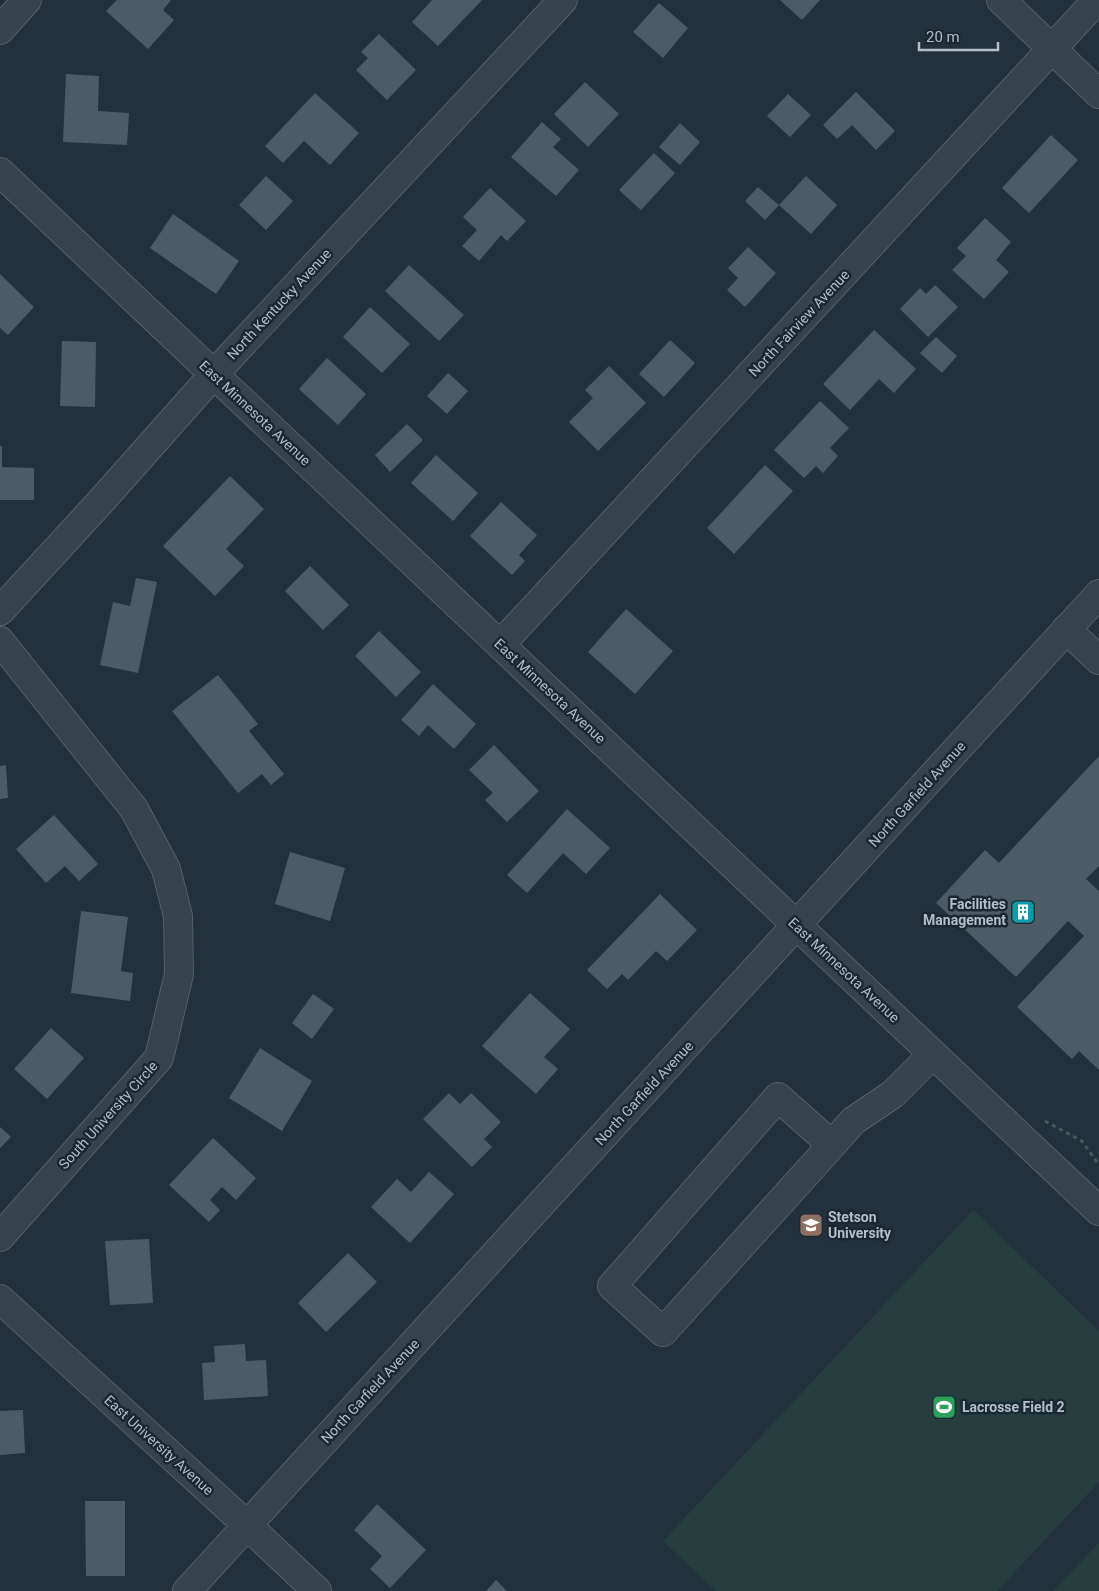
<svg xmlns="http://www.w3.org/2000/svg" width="1099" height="1591" font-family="Roboto,sans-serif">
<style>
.green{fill:#263f3e}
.building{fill:#4c5c67}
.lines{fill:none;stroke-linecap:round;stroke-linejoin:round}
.minor-casing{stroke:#55616a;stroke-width:30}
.path{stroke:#455b5b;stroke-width:3;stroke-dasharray:4 4;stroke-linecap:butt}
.minor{stroke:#37434c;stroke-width:28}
.labels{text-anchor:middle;stroke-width:5;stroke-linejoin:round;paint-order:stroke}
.street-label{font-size:14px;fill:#b2bec8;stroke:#1c2831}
.poi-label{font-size:14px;font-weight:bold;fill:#b2bec8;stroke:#1c2831;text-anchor:start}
</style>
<rect width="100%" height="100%" fill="#23313c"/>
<!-- green -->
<path class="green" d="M973,1210L1099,1331V1482L997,1591H716L663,1541Z
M1099,1543V1591H1053Z"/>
<!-- building -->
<path class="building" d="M117,0H171L163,10L174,20L148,49L106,11Z
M432,0H482L438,46L412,22Z
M780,0H820L802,20Z
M659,3L688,28L663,58L633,32Z
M379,34L416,70L387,100L356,70L368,58L361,52Z
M66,74L99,76L98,111L129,113L127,145L63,142Z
M585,82L619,114L588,147L554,114Z
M856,92L895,131L876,150L852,125L837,139L823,125Z
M315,93L359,133L330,165L304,141L283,163L265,146Z
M788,94L811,115L790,137L767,116Z
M542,122L561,139L553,147L579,170L556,196L511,157Z
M680,123L700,142L680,165L659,147Z
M1051,135L1078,160L1029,213L1002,188Z
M654,153L675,173L641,210L619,190Z
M266,176L293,201L266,230L239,205Z
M806,176L837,205L811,234L779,205Z
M758,187L779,205L765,220L745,201Z
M490,188L526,221L507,241L501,235L479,261L462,246L477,230L463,217Z
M173,214L239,261L216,294L150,248Z
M985,218L1011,242L996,260L1009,272L984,299L952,270L966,256L957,248Z
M748,247L776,273L745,307L727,290L738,278L728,268Z
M409,265L464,315L439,341L385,291Z
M0,274L34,307L8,335L0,328Z
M935,285L958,307L928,337L900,309L920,288L926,294Z
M370,307L410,344L382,373L343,337Z
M874,330L916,369L894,393L879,379L850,410L823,384Z
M936,337L957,356L942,373L920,353Z
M670,340L695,363L664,397L639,374Z
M62,341L96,342L95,407L60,406Z
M327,358L366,394L338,425L299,389Z
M609,366L646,403L598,451L569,422L593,398L585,390Z
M448,373L468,391L447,414L427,396Z
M820,401L849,428L830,448L838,456L823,473L816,466L804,478L774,450Z
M407,424L423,440L390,472L375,455Z
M0,446H2V467L34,468V500H0Z
M436,455L478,493L453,521L411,483Z
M765,465L793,491L734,554L707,528Z
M230,476L264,509L226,549L244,566L215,596L163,546Z
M501,502L537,535L519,555L525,561L512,575L470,536Z
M310,566L349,605L323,630L285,591Z
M136,578L157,582L138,673L100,665L113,602L130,606Z
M626,609L673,651L635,694L588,652Z
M379,631L421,672L396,697L355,656Z
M218,675L258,724L249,731L284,774L271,785L262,774L238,793L172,711Z
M433,684L476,724L454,749L428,725L419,736L401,720Z
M494,745L539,791L507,822L485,800L493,793L469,770Z
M1099,756V866L1086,879L1099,891V1070L1079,1051L1072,1059L1017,1007L1084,936L1068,921L1016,977L936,903L985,850L999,863Z
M6,765L8,798L0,799V766Z
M567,809L610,848L586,874L563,853L527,893L507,875Z
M54,815L98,864L79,881L65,866L46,883L16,849Z
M290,852L345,868L330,921L275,904Z
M660,894L697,930L667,961L656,951L628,980L622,974L607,989L587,970Z
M81,911L128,917L121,971L133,973L130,1001L71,993Z
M530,993L570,1029L544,1057L558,1069L536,1094L482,1046Z
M313,994L334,1009L312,1039L292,1023Z
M51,1028L84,1058L47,1099L14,1069Z
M260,1048L312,1081L282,1131L229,1098Z
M449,1093L460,1104L471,1093L501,1122L484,1139L492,1147L472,1167L423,1119Z
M0,1127L11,1137L0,1148Z
M213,1138L256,1178L236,1200L222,1187L210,1200L220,1210L209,1222L169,1185Z
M429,1172L454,1194L410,1243L371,1207L397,1179L411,1192Z
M149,1239L153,1303L110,1305L105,1241Z
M348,1253L377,1282L326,1332L298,1303Z
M245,1344L246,1361L266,1360L268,1396L204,1400L202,1363L215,1362L214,1346Z
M23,1410L25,1453L0,1455V1411Z
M85,1501H125V1576H86Z
M377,1504L426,1550L390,1588L370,1569L382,1556L354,1530Z
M496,1580L507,1591H486Z"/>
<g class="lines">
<!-- minor casing -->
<g class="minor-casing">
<path id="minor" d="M1001,0L1099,94
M0,30L27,0
M0,172L1099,1211
M0,611L103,499L214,374L563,0
M1066,629L1099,660
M0,641L134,809L166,869L178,916L179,974L159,1058L0,1237
M500,645L1097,0
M832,1145L778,1097L612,1286L663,1332L832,1145L853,1121L893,1094L933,1054
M0,1299L247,1525L317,1591
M187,1591L1099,594"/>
</g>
<!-- path -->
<path class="path" d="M1045,1121L1082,1141L1099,1165"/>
<!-- minor -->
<use href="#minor" class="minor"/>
</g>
<!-- icons -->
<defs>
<g id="building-square" transform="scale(1.25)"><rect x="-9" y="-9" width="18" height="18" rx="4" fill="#0f9aa8" stroke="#1c2831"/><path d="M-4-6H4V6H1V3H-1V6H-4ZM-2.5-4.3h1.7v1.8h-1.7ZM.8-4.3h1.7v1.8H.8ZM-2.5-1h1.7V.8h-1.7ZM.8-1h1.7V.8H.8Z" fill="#fff"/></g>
<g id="university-square" transform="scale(1.25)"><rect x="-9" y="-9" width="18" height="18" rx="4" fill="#8d6e63" stroke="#1c2831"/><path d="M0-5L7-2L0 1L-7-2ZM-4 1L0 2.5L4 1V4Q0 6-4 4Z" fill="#fff"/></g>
<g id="stadium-square" transform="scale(1.25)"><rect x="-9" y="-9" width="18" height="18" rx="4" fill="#2e9e5b" stroke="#1c2831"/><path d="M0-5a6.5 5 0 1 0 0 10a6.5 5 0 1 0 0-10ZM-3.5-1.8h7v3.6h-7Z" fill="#fff"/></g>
</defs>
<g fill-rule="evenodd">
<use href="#building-square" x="1023" y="912"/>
<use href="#university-square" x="811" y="1225"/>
<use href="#stadium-square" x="944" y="1407"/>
</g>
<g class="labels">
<!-- street labels -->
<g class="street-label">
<text transform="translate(279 304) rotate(-47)" y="5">North Kentucky Avenue</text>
<text transform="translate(799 323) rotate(-47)" y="5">North Fairview Avenue</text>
<text transform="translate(255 413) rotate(43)" y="5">East Minnesota Avenue</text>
<text transform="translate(550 691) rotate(43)" y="5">East Minnesota Avenue</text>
<text transform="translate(917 794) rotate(-48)" y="5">North Garfield Avenue</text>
<text transform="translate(844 970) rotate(43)" y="5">East Minnesota Avenue</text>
<text transform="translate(644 1093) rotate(-47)" y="5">North Garfield Avenue</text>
<text transform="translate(108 1115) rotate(-48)" y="5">South University Circle</text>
<text transform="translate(370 1391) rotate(-47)" y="5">North Garfield Avenue</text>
<text transform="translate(159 1445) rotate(42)" y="5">East University Avenue</text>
</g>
<!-- poi labels -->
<g class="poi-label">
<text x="1006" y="909" text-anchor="end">Facilities<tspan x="1006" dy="16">Management</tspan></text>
<text x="828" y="1222">Stetson<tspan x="828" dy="16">University</tspan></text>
<text x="962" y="1412">Lacrosse Field 2</text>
</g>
</g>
<!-- scale -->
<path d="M919 42v8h79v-8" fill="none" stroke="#b2bec8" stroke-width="2.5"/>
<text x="926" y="42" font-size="15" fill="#b2bec8" stroke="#1c2831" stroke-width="4" paint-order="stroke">20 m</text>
</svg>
